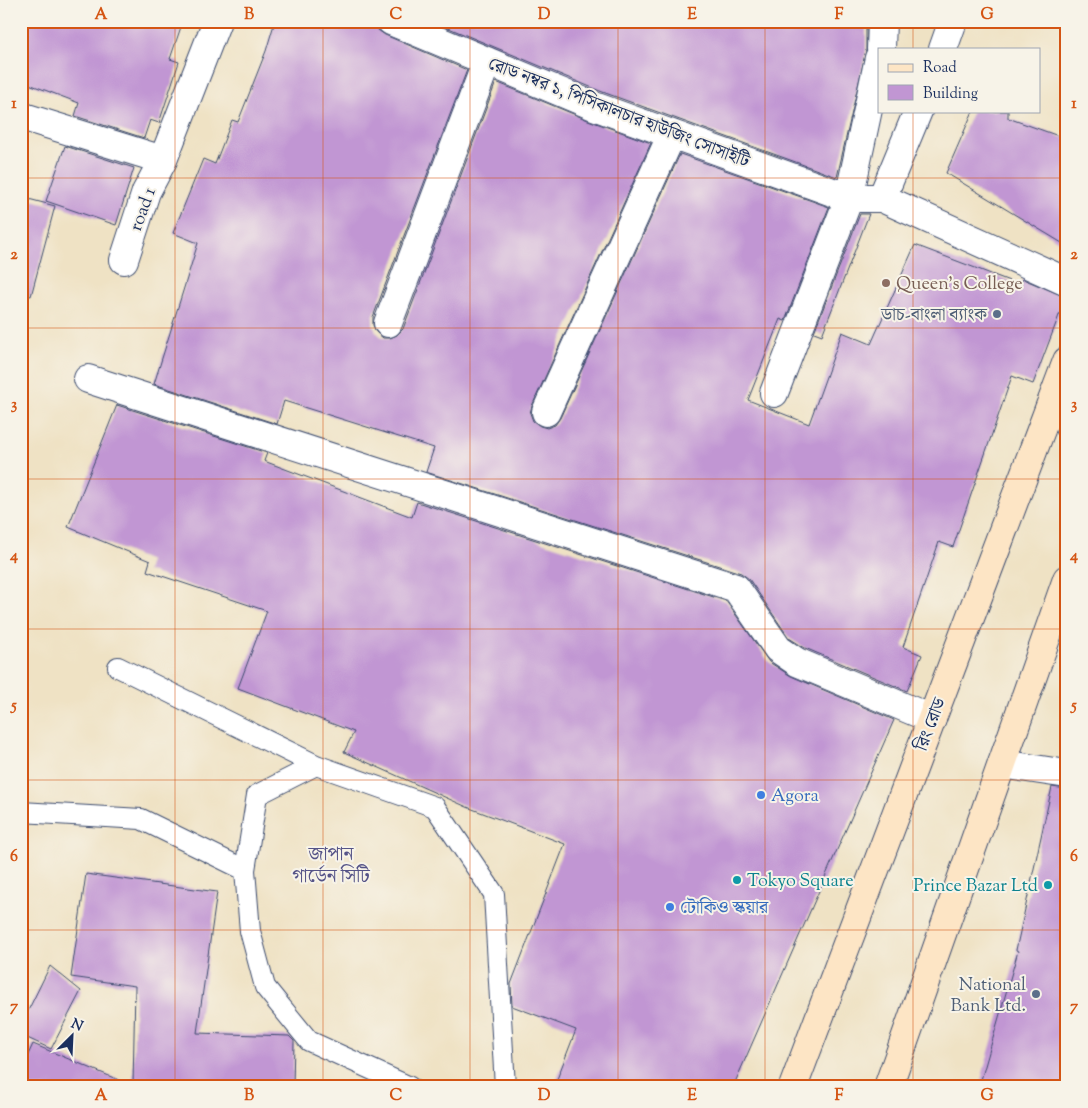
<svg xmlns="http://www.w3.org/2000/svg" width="1088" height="1108" font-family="'Sorts Mill Goudy','Noto Serif Bengali',serif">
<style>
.building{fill:#c196d3}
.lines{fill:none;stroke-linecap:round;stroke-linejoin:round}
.lane-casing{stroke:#3b4a6d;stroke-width:22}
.street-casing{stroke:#3b4a6d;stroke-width:30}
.secondary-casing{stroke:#3b4a6d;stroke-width:30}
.lane{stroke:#fff;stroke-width:20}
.street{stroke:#fff;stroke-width:28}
.secondary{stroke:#fde5c5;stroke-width:28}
.grid{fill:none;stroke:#d45514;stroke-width:1;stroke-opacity:0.55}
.education-dot{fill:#8d6e63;stroke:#f7f3e8;stroke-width:2}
.service-dot{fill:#5c6f8a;stroke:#f7f3e8;stroke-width:2}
.shop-dot{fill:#3f7fe0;stroke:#f7f3e8;stroke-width:2}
.culture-dot{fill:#0f9aa8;stroke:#f7f3e8;stroke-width:2}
.labels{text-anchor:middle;stroke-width:4;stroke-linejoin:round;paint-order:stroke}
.street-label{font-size:18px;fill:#1b2f5e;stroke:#f7f3e8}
.education-label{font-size:18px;fill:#785e54;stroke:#f7f3e8;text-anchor:start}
.service-label{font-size:18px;fill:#4e5e75;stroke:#f7f3e8;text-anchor:end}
.shop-label{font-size:18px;fill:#366cbe;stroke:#f7f3e8;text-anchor:start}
.culture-label{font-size:18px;fill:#0d838f;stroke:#f7f3e8;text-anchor:start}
.neighbourhood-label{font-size:19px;fill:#555387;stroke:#f7f3e8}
.neatline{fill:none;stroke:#d45514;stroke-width:2}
.grid-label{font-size:16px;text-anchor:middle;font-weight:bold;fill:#d45514}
</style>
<rect width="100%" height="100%" fill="#f7f3e8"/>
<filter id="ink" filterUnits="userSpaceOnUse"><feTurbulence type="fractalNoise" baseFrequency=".02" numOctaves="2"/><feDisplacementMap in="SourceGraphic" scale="10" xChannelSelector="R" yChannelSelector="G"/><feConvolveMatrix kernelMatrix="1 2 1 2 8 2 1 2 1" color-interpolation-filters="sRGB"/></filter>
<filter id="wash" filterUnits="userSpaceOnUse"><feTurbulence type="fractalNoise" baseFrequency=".0096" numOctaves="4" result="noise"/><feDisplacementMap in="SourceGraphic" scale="20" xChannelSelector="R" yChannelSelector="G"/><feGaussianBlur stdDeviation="1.12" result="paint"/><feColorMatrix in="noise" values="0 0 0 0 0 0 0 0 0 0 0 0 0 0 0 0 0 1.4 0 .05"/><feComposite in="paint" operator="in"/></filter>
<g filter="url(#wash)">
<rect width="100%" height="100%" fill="#efe2c4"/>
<g id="blocks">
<!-- building -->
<path class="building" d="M21,21H183L170,59L179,62L159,123L150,120L144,138L75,116L79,103L21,81Z
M275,21H376L378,30L385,35L467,70L373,317V325L376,332L383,338H390L397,335L403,329L496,82L588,120L651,143L532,406L530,413L533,421L540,426L547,428L555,425L560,418L680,154L829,207L785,321L780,319L748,400L809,424L842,332L871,344L915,245L1020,285L1023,279L1066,297L1033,384L1012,376L953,547L939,542L903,647L922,655L907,691L805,648L789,638L749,579L741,573L426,472L434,448L284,401L277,424L154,384L198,243L173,233L203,159L215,164L232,120L238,122L266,51Z
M432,21H866V51L837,177L600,91Z
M973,111H1008V118L1067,139V246L946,173Z
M65,146L134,168L116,225L46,201Z
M21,197L55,206L31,296L21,294Z
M860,214H869L822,335L814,332Z
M117,405L267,453L264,461L412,517L417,502L726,601L769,662L791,676L894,720L733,1087H554L576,1030L512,1006L511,984L565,844L467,807L344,752L354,732L238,688L267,611L147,571L150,561L68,527Z
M1052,787L1067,789V1087H1003L981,1080L1018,951L1016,950Z
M86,874L217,892L197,1033L289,1036L294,1041L293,1087H21V1070L33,1044L133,1086L135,986L71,977Z
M50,966L81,991L51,1049L21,1035V1025Z"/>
</g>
</g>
<g filter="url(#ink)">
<use href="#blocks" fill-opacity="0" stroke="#3b4a6d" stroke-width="1"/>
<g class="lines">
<!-- lane casing -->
<g class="lane-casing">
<path id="lane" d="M118,667L316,765L435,807L494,894L505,1087
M21,812L141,819L245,870L250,931L265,987L309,1041L410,1087
M245,870L257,795L316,765"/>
</g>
<!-- street casing -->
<g class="street-casing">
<path id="street" d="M391,21L594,106L849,198L774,393
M881,49L882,21
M943,49L953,21
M879,58L849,198H882L1067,282
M21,116L163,160
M882,198L918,111
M124,260L146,192L163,160L217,21
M388,323L487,61
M88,379L736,588L778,649L797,662L932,719
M546,412L672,134
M1002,764L1067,774"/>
</g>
<!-- secondary casing -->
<g class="secondary-casing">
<path id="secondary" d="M793,1087L1067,361
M888,1087L1067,579"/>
</g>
<!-- lane -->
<use href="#lane" class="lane"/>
<!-- street -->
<use href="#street" class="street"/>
<!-- secondary -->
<use href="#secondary" class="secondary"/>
</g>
</g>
<!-- grid -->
<path class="grid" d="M175,21V1087M323,21V1087M470,21V1087M618,21V1087M765,21V1087M913,21V49M913,111V1087M21,178H1067M21,328H1067M21,479H1067M21,629H1067M21,780H1067M21,930H1067"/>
<!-- markers -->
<circle class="education-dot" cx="886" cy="283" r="5"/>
<g class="service-dot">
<circle cx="997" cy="314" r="5"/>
<circle cx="1036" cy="994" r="5"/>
</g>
<g class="shop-dot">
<circle cx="761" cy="795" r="5"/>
<circle cx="670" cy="907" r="5"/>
</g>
<g class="culture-dot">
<circle cx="737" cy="880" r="5"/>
<circle cx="1048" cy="885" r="5"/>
</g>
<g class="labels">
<!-- street labels -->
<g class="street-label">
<text transform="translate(619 112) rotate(21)" y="6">রোড নম্বর ১, পিসিকালচার হাউজিং সোসাইটি</text>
<text transform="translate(142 209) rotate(-70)" y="6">road 1</text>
<text transform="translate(930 724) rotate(-69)" y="6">রিং রোড</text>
</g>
<!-- education labels -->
<g class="education-label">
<text x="896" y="289">Queen's College</text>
</g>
<!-- service labels -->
<g class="service-label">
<text x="987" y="320">ডাচ-বাংলা ব্যাংক</text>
<text x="1026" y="990">National<tspan x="1026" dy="21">Bank Ltd.</tspan></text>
</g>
<!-- shop labels -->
<g class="shop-label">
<text x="771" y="801">Agora</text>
<text x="680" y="913">টোকিও স্কয়ার</text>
</g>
<!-- culture labels -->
<g class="culture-label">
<text x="747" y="886">Tokyo Square</text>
<text x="1038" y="891" text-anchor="end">Prince Bazar Ltd</text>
</g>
<!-- neighbourhood labels -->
<g class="neighbourhood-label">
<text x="331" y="860">জাপান<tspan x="331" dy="22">গার্ডেন সিটি</tspan></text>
</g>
</g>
<!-- margin -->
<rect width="1088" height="1108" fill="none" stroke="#f7f3e8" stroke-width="55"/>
<!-- legend -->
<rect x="878" y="48" width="162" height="65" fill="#f7f3e8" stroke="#9fa5b1"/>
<rect x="888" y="64" width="25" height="8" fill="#fde5c5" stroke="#9fa5b1"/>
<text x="923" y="72" font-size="15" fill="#1b2f5e">Road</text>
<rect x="888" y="85" width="25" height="15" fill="#c196d3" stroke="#9fa5b1"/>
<text x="923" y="98" font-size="15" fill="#1b2f5e">Building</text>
<!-- north arrow -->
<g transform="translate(72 1036) rotate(24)" stroke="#f7f3e8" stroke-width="4" paint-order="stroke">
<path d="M0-4L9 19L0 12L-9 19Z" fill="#1b2f5e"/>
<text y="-8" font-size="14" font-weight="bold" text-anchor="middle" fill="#1b2f5e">N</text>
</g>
<rect x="28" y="28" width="1032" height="1052" class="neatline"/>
<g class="grid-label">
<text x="101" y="19">A</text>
<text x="249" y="19">B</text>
<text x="396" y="19">C</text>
<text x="544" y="19">D</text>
<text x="692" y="19">E</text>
<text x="839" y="19">F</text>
<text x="987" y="19">G</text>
<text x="14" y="108">1</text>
<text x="1074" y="108">1</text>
<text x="14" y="259">2</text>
<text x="1074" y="259">2</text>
<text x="14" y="409">3</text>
<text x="1074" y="409">3</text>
<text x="14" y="560">4</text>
<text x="1074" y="560">4</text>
<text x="14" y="710">5</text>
<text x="1074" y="710">5</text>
<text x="14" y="861">6</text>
<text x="1074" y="861">6</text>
<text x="14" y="1011">7</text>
<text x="1074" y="1011">7</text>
<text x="101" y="1100">A</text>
<text x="249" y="1100">B</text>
<text x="396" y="1100">C</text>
<text x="544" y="1100">D</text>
<text x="692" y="1100">E</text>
<text x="839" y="1100">F</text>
<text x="987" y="1100">G</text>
</g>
</svg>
